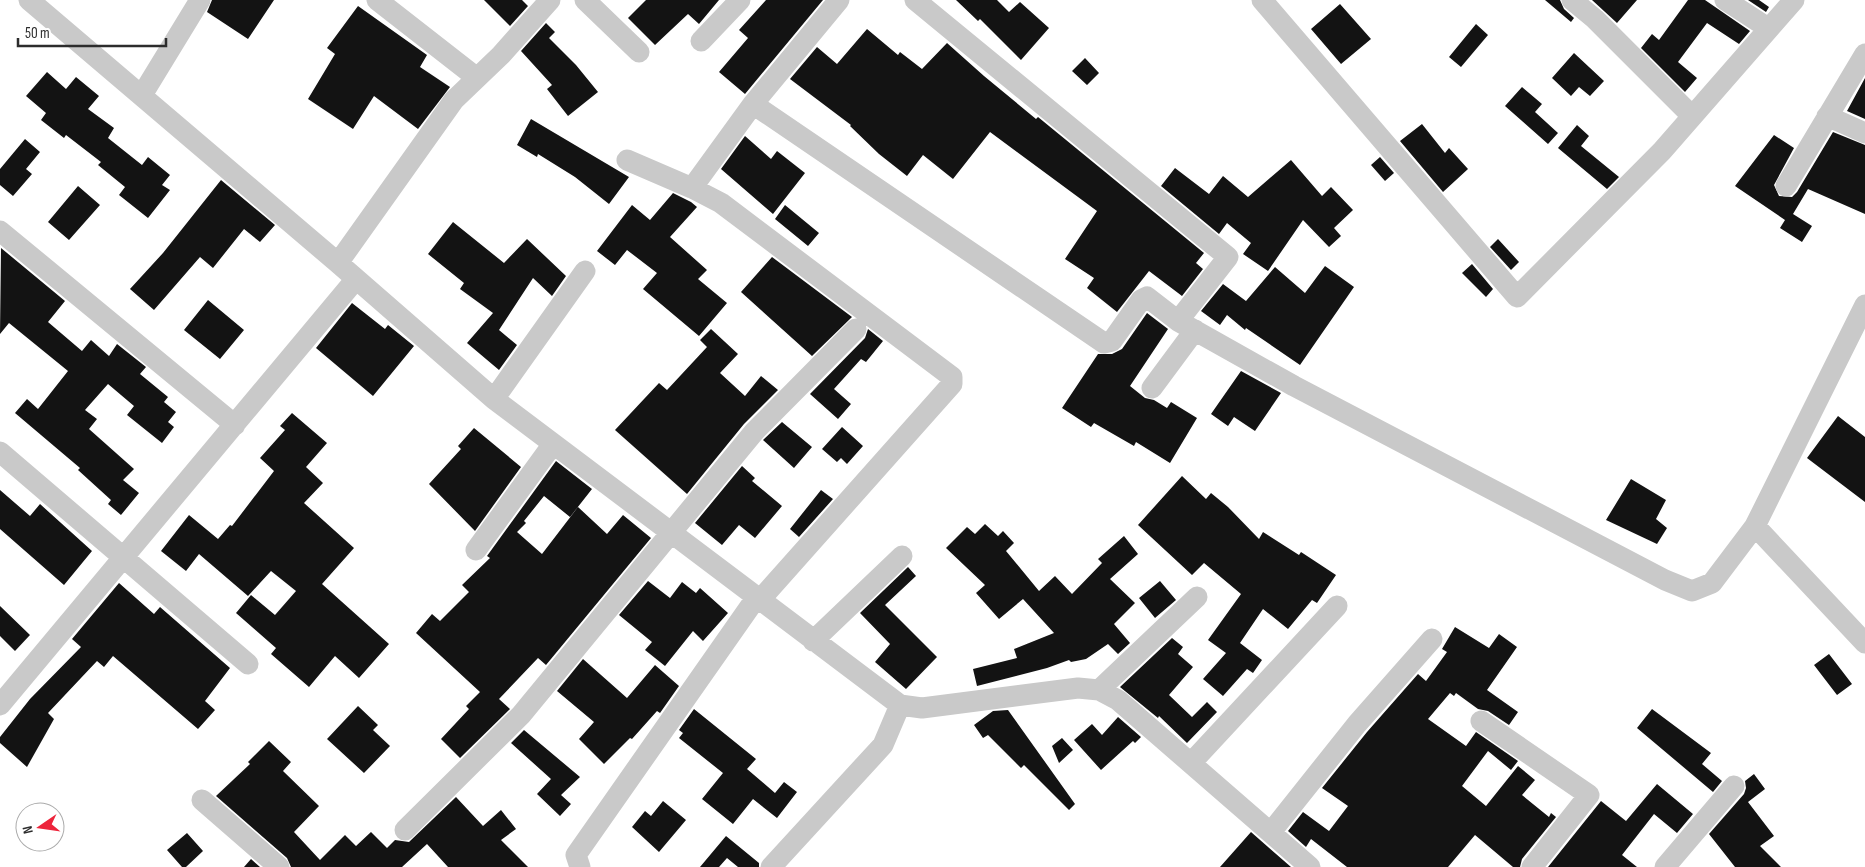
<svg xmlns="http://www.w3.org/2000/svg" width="1865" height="867" font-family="'Sofia Sans Condensed',sans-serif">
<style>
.building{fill:#131313}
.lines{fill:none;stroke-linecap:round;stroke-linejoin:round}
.minor{stroke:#c9c9c9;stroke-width:21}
</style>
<rect width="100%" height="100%" fill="#fff"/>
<!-- building -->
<path class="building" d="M212,0H274L248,39L207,12Z
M484,0H522L528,6L510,26Z
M646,0H719L699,24L688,14L655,45L628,18Z
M766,0H823L745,94L719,72L748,38L739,30Z
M956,0H997L1009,12L1020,2L1049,28L1021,60L980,19L978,21Z
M1545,0H1560L1564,9L1574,18L1571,22Z
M1592,0H1637L1617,23Z
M1688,0H1705L1750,31L1739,44L1707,23L1678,62L1697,78L1685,92L1641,48L1652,34L1659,40Z
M1748,0H1759L1769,7L1766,12Z
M1340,4L1371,39L1341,64L1311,29Z
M358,6L427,55L420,67L450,87L418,129L374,96L353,129L308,99L335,54L327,48Z
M546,23L555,32L549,38L576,65L598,92L568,116L547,89L552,85L521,51Z
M1476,24L1488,35L1461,67L1449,57Z
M867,29L898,55L900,52L922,69L947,43L984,76L1036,119L1038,117L1204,253L1196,263L1203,269L1182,296L1149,271L1117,312L1087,288L1094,278L1065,259L1097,211L990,132L953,179L923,155L907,176L879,154L850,126L851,125L790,79L817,47L837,64Z
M1574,53L1604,81L1590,96L1579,87L1571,96L1552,78Z
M1085,58L1099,73L1087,85L1072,71Z
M47,72L66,89L76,77L99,96L88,109L114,128L108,138L142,165L148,157L170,175L162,185L170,190L148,218L119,195L125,187L98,165L101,162L66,135L64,138L41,120L46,113L26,96Z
M1865,78V119L1847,111Z
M1522,87L1542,104L1535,112L1558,133L1548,144L1505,106Z
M531,119L629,177L609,204L575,177L538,154L537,157L517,145Z
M1422,124L1445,153L1449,148L1468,169L1443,192L1400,141Z
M1577,125L1589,136L1581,146L1619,177L1607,189L1558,148Z
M1833,132L1865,145V214L1808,189L1793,214L1812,226L1802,242L1780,228L1785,220L1735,186L1774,135L1794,148L1774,185L1779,196L1792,197L1797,192Z
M745,136L771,159L777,151L805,173L773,214L721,169Z
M25,139L40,152L26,169L32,174L13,196L0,185V169Z
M1380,157L1394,173L1385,181L1371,165Z
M1291,160L1322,196L1331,187L1353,210L1334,228L1341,236L1329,247L1303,220L1268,271L1243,254L1251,243L1227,223L1219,234L1161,186L1175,168L1209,194L1223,176L1248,197Z
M221,180L275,225L260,242L244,229L213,268L200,257L154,310L130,289L163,253Z
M78,186L100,205L69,240L48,222Z
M673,193L691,202L697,207L670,237L707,270L698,279L727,303L699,336L643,289L657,273L627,250L615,265L597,251L632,205L650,220Z
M785,205L819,233L808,246L775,219Z
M453,222L504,263L527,239L566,276L552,296L533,278L499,330L517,345L499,370L467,343L493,313L460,289L464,283L428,254Z
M1498,239L1519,262L1511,270L1490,247Z
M1,248L65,301L48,322L82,351L91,340L109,356L117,344L146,367L140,374L168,397L164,402L176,412L168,422L174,427L162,443L127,415L134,406L108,384L85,410L97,419L89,429L134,469L123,480L139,493L121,515L108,504L111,500L78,470L80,468L15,413L27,399L38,409L68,371L9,323L0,334Z
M772,257L852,317L812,356L741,292Z
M1472,264L1493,289L1486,297L1462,273Z
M1325,266L1354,287L1300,365L1246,328L1245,330L1227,315L1220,325L1201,311L1223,284L1246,301L1275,267L1305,293Z
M208,300L244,330L220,359L184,330Z
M352,303L385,329L388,325L414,346L373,396L316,348Z
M1147,313L1168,329L1130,386L1145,398L1154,400L1167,408L1171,402L1197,418L1170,463L1136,442L1134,446L1094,423L1091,427L1062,408L1098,354H1112L1122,349Z
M711,329L738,354L720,373L745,396L761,376L778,390L744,424L687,494L615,430L659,383L667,390L707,347L700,340Z
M868,329L883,341L866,362L861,359L834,389L851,404L838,419L810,394L865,338Z
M1241,371L1281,393L1255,431L1234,417L1228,426L1211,414Z
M292,413L327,443L306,467L323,483L304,503L354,548L322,584L389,644L359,678L335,656L309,687L271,654L276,648L236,613L251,595L275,615L296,591L271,571L248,596L199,554L186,571L161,551L189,515L218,539L230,525L232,526L274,471L260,458L285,430L280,426Z
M1838,416L1865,437V502L1807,458Z
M782,422L812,447L794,468L763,440Z
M842,427L863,446L847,464L841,458L837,462L822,449Z
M474,428L521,467L475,531L429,484L461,449L458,446Z
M556,461L592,489L570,517L544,496L524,521L526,523L517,532L542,554L578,507L607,534L623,515L651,538L546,665L538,658L499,699L510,709L460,758L441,739L469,709L466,706L480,692L416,633L432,614L440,621L469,592L462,585L490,558L487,556Z
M742,466L755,478L752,481L782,506L755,538L739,525L722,545L695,523Z
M1182,476L1206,499L1211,493L1228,507L1259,539L1263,532L1299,555L1301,552L1336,575L1317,603L1312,600L1288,629L1263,609L1240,643L1262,660L1253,673L1247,669L1223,696L1203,679L1226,653L1208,640L1241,594L1204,563L1192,575L1138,525Z
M1631,479L1666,500L1656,519L1667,528L1657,544L1606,520Z
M0,490L30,516L40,504L92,551L64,585L0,529Z
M821,490L833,499L799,537L790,529Z
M985,524L998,536L1003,531L1014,543L1006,551L1039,591L1055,576L1072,594L1102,563L1098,559L1124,536L1138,554L1110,579L1135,603L1114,624L1130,643L1118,654L1108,644L1086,659L1071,662L1069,660L1047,668L977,686L973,669L1017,658L1014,649L1054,633L1023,599L999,619L976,593L985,585L946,548L967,527L975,534Z
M908,567L916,576L885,605L937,657L906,689L875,662L890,644L860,613Z
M648,581L670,598L682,582L696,593L700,588L728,613L703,641L693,631L665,666L645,650L652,642L619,615Z
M1160,581L1176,600L1155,618L1139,598Z
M119,583L154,614L160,607L230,668L205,701L215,710L198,729L113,656L104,667L97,661L48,713L54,719L27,767L0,743V737L30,699L81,647L72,639Z
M0,606L30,635L15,651L0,636Z
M1455,627L1489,648L1499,634L1517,647L1487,690L1518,712L1509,725L1488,711L1478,709L1456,693L1454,696L1450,693L1428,719L1466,746L1476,732L1518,761L1511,770L1488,751L1462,786L1486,806L1518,766L1535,780L1522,795L1549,817L1551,813L1556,817L1522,859L1520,867H1513L1475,835L1448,867H1347L1311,839L1306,847L1288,831L1303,812L1329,831L1348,806L1322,788L1367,732L1418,674L1426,681L1447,652L1442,649Z
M1172,638L1183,647L1178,654L1193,667L1169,695L1192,717L1207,702L1217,712L1187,743L1159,716L1158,718L1120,687Z
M1829,654L1852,684L1837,695L1814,665Z
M583,659L627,698L655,665L679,686L660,713L657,711L632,739L630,738L604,764L579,739L594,722L557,691Z
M358,706L378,725L373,730L390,746L364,773L327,739Z
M694,709L756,759L747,769L775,793L784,782L797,792L777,818L753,799L733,824L702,799L723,773L679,738L683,733L679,730Z
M1652,709L1711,753L1702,764L1722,781L1713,792L1637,728Z
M1008,710L1075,804L1069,810L1024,765L1021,768L988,735L983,738L974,725L993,711Z
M1118,717L1141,737L1135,743L1133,741L1101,770L1074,740L1092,724L1102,735Z
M524,730L580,777L561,795L571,804L560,816L537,794L551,779L511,743Z
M1062,738L1073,750L1059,763L1052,746Z
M269,741L291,762L283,771L319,806L294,832L320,860L345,835L356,846L371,832L387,848L395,840L409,842L456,797L483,826L501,810L516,829L501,840L528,867H448L427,844L402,867H291L287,858L216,796L250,764L248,762Z
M1754,774L1765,789L1748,802L1774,836L1760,846L1781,867H1735L1709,834L1744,794L1746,788L1745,781Z
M1657,784L1693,814L1677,833L1654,814L1622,855L1637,867H1548L1601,801L1626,821Z
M663,801L686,820L659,852L632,827L645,811L651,816Z
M1251,832L1291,867H1220Z
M187,833L203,851L186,867H182L167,850Z
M726,836L759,863V867H738L727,858L719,867H700Z
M251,859L260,867H244Z"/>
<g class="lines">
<!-- minor -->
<path class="minor" d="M29,0L338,263L494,399L900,705L922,708L1078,688L1099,690L1118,700L1310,867
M377,0L477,78
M585,0L639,52
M915,0L1228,257L1178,321
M1262,0L1517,297L1662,151L1794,0
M1572,0L1595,19L1692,116
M1725,0L1768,28
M701,41L740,0
M142,95L200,0
M753,104L1104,343L1112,341L1141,300L1147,297L1178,321L1294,386L1665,580L1692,591L1712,583L1755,526L1865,305
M1827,116L1865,133
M627,160L692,188L721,203L952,377V384L759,601
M1786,186L1865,54
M692,188L753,104L839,0
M0,231L235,425
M338,263L454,100L501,55L550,0
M1152,388L1195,330
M494,399L585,271
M0,452L248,664
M1755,526L1865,643
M476,550L553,444
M813,641L902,556
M1099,690L1197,597
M0,705L356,279
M1481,721L1589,795L1532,867
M1192,762L1337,606
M202,800L279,867
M405,830L521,715L754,432L856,329
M1271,832L1357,724L1432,639
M580,867L576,855L756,598
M771,867L883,745L900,705
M1665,867L1734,786"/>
</g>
<!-- north arrow -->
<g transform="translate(40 827) rotate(257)"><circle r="24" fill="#ffffff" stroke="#ababab"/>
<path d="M0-4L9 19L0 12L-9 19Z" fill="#ed243b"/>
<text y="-8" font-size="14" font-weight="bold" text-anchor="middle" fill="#2c2c2c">N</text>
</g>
<!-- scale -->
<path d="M18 38v8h148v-8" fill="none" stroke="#2c2c2c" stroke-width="2.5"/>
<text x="25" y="38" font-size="15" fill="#2c2c2c" stroke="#ffffff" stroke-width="4" paint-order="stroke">50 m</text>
</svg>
